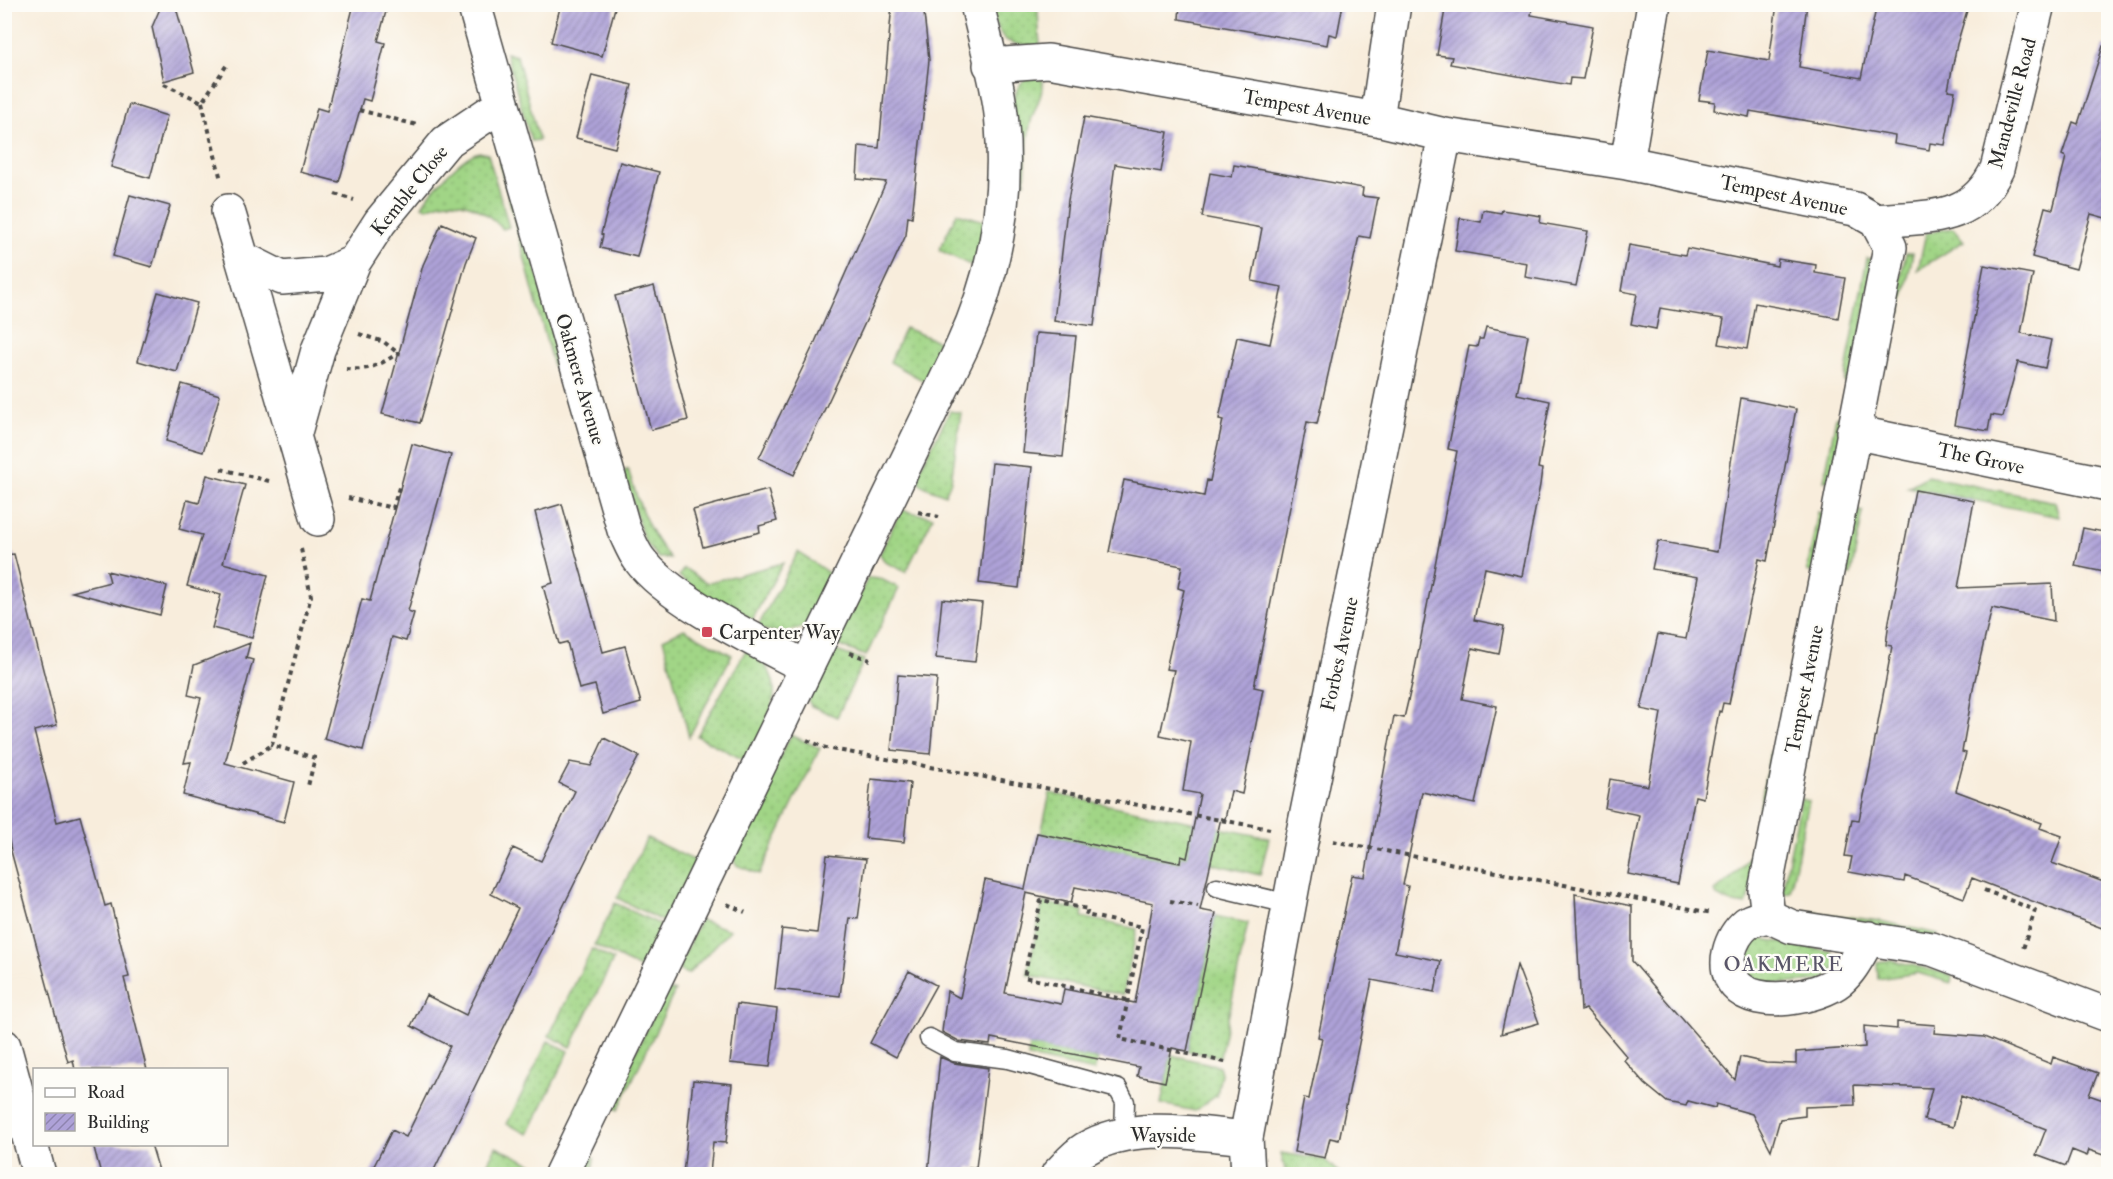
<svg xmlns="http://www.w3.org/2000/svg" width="2113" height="1179" font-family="'IM FELL Double Pica',serif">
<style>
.grass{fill:url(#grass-dots);stroke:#668058;stroke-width:1.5}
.building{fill:url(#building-hatch);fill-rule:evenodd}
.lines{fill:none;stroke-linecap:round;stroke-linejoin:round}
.service-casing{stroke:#4a4846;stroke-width:21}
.minor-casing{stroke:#4a4846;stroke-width:36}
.path{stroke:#4a4846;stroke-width:4;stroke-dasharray:4.5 4.5;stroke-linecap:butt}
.service{stroke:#fff;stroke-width:18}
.minor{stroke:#fff;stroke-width:33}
.poi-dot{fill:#d1495b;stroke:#fdfcf7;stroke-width:2}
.labels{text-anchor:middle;stroke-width:4.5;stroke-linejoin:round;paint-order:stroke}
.street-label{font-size:20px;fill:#2b2b2b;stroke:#fdfcf7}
.poi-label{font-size:20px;fill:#2b2b2b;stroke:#fdfcf7;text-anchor:start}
.neighbourhood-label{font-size:21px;letter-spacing:1.5px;fill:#595568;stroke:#fdfcf7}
</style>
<defs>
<pattern id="grass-dots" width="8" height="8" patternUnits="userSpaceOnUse" patternTransform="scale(1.5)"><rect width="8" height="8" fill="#a1d586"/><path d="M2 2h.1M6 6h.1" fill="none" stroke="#8bb774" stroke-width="1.8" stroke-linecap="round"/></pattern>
<pattern id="building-hatch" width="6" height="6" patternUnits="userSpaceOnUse" patternTransform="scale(1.5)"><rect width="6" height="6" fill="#aea2d8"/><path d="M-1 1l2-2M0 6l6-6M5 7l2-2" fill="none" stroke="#8e84af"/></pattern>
</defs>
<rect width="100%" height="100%" fill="#fdfcf7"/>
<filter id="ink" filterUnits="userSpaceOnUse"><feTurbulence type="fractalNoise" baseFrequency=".0167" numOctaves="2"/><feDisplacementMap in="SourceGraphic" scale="12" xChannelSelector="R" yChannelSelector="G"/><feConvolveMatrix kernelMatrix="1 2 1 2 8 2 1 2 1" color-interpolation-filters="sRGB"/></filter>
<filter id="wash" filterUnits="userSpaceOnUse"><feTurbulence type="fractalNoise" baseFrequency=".008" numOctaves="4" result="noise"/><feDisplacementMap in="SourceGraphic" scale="24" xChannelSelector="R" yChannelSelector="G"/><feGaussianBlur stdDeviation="1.35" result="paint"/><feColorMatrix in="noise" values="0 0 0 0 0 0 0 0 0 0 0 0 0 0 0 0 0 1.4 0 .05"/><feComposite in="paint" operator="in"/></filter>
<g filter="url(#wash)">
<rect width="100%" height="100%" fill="#f8eddc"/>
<!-- grass -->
<path class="grass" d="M989,5H1034L1038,11L1040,47C999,43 1003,42 989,5Z
M506,53L517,56L539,140L531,141Z
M1042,76C1046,90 1035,107 1031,121C1026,141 1026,161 1025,182L1017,181C1015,157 1001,90 1028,78C1031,76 1038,76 1042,76Z
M479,152L488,154L509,227L503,229C482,207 457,193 427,208L422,206C431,190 462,156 479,152Z
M506,160L564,367L558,369L553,366L499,162Z
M957,213L988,222L978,269L939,250Z
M1953,228L1964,241L1918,270L1926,233Z
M1906,253H1913L1901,313L1892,317Z
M1867,258L1874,260L1852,383L1844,382Z
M905,328L950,346L931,385L890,362Z
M950,411L961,413L951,481L945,495L921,485L917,475Z
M1836,417L1844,418L1832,481H1824Z
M628,469C638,502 647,531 670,558H658L644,540L623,472Z
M1927,476L2055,502L2059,517L1908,487Z
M901,510L933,517L906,572L885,562L880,554Z
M1856,510L1863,512L1851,575L1843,573Z
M1818,512L1826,514L1814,573L1807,571Z
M798,552L836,578C818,617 806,642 757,628Z
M783,563L751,622L694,588L679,576L684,568L707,583Z
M868,578L881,579L899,588L866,656L835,644Z
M684,629L732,655L689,737L663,639Z
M746,650C798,680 766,721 746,761L697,736Z
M833,650L864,660L837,717L811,706L808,700Z
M791,735L820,748L759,874L736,865L732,854Z
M1770,752L1779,754L1767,813L1759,812Z
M1050,793L1269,838L1260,875L1181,856L1180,863L1041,834Z
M1801,799L1809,801L1790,892L1782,893Z
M647,838L698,862L670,920L662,921L617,898Z
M1755,840H1761L1749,898L1745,905L1728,902L1717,896L1715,891C1733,877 1751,862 1755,840Z
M1043,902L1083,911L1082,917L1137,929L1123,995L1027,975Z
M615,903L659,924L665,931L645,971L594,945Z
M1805,911L1880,921L1938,934L1932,938L1804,919Z
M1215,916L1248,923L1220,1057L1187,1051Z
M700,920L730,930L688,974L680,971L679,967Z
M1757,938L1830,951L1837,957V966L1823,981L1747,986L1738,949L1745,941Z
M592,949L613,960L571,1047L549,1036Z
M1891,960L1952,975L1951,983L1918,973L1878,979L1877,962Z
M666,990L675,991L618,1110L609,1106Z
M548,1041L569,1051L528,1134L507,1124Z
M1029,1045L1098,1059L1094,1071L1028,1057Z
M1171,1055L1219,1066L1221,1073L1217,1095L1195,1111L1161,1104Z
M496,1147L537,1166L545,1174H482Z
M1281,1153L1325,1160L1340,1174H1286Z
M584,1158H594L592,1174H577Z"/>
<g id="blocks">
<!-- building -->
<path class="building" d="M162,4H175L194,72L164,81L152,27Z
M354,4H388L378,41L385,43L370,101L363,99L339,182L300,172L317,108L327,111Z
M561,4H616L602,56L551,42Z
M892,4H923L929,60L912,217L908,216L906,235L794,475L759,458L815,342L886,182L857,179L859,146L879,148Z
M1180,4H1343L1337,36L1329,34L1327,45L1179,19Z
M1446,4H1533L1531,15L1593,26L1583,79L1570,78L1569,85L1450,64L1452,57L1437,55Z
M1777,4H1807L1799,67L1861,78L1877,4H1969L1957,44L1948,90L1955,91L1945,145L1930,143L1929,150L1894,144L1895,136L1750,111L1749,117L1714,110L1715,102L1699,100L1708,50L1769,61Z
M2103,46L2109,47V219L2091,214L2076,269L2032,257L2045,207L2053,209L2066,157L2062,155L2073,122L2078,124Z
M592,75L632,85L615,148L576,138Z
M129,104L167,116L150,178L111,167Z
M1084,117L1168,132L1161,172L1115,164L1094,326L1054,321L1068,200Z
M620,162L659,172L637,257L600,248L603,235L601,234Z
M1234,165L1363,188L1362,196L1378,198L1370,238L1359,236L1317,424L1307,422L1254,687L1263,689L1242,794L1231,791L1225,819L1221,818L1200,910L1216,913L1187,1051L1172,1048L1165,1082L1137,1076L1139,1067L991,1038L990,1045L959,1041L942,1032L947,991L960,998L985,880L1025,889L1037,833L1180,863L1181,856L1187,858L1200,794L1183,791L1191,742L1160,735L1174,670L1166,669L1184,590L1178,588L1182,566L1109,552L1124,480L1204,496L1207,480L1210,481L1223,420L1219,419L1237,337L1270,344L1282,287L1252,281L1262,228L1202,217L1210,173L1232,177ZM1075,887L1153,903L1135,1003L1064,989L1061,1004L1005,993L1026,893L1071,903Z
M130,195L170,206L152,267L113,256Z
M1483,210L1501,213L1502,210L1541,216L1540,223L1588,231L1576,286L1525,277L1527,263L1455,251L1460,218L1481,222Z
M442,223L476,238L466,263L420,423L382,414L423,265Z
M1629,245L1685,255L1687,248L1777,266L1778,259L1816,265L1815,273L1845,278L1838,318L1755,303L1747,349L1719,344L1724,319L1660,308L1656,329L1631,324L1637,294L1621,291Z
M1984,265L2033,274L2021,333L2051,340L2045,368L2018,362L2003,417L1991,415L1988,431L1954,425Z
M654,286L688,420L651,430L615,296Z
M158,292L197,303L177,372L138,361Z
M1486,327L1528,335L1517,394L1550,401L1538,468L1542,469L1540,485L1522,576L1485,568L1474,620L1504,626L1499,654L1472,648L1462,699L1497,706L1475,804L1422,792L1403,885L1408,886L1395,952L1441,961L1435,992L1372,980L1339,1140L1330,1138L1325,1158L1294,1152L1304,1098L1309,1099L1322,1038L1318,1037L1352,875L1365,877L1394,716L1404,718L1412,684L1457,451L1448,449L1469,346L1477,347L1479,339H1483Z
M1036,333L1076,336L1063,457L1023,453Z
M182,384L220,395L203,452L166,441Z
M1741,398L1796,409L1767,561L1759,559L1729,704L1723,703L1721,712L1719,711L1703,798L1695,796L1678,884L1628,874L1639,815L1605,808L1610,779L1648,786L1661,713L1641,709L1658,634L1686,639L1698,577L1652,569L1658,541L1717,552Z
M412,444L451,455L408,611L414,613L406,641L392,637L363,750L324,739L362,599L370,601Z
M992,463L1032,467L1019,588L979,583Z
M207,475L245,485L223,563L268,575L252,638L212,628L221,595L187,586L202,535L179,529L187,500L199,503Z
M768,490L777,521L759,526L760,532L703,547L693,510Z
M1915,490L1974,501L1958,588L2052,584L2054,621L1992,608L1974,684L1962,752L1966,753L1956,791L2042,823L2040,828L2062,836L2052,863L2109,884V908L2102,928L1972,878L1964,898L1905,876L1904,882L1849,872L1852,857L1845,856L1852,819L1859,820L1870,767L1892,646L1886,645L1889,621Z
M562,504L603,652L625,646L641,703L603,714L595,685L579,689L567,642L559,644L543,586L553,583L535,512Z
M2083,528L2109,533V573L2075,566Z
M14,554L57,725L34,731L57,822L80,816L105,906L111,904L129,977L124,978L147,1070H75L73,1060L68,1062L11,851L4,813V555Z
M107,571L167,586L160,615L72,592L110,582Z
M942,599L982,603L975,662L936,658Z
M250,643L246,658L253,660L225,763L294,782L284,822L183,795L191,762L184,763L201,698L188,695L194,665Z
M898,675L937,678L930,754L891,750Z
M604,738L639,756L611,809L432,1174H370L392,1130L406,1137L450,1046L411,1026L426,995L466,1015L518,908L491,894L513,848L541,861L575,791L559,783L570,762L591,766Z
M871,779L910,783L904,842L865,838Z
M827,855L866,859L858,919L850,918L840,996L775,989L782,929L817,933Z
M1575,894L1632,906V961L1735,1080L1740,1057L1766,1063L1796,1064V1052L1865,1047L1864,1026L1897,1029V1022L1935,1025L1934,1033L1984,1037L2051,1064L2053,1057L2098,1073L2089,1095L2109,1102V1157L2089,1150L2087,1156L2072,1150L2066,1166L2036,1155L2046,1129L1961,1096L1953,1127L1924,1120L1932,1088L1854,1085L1855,1105L1805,1107V1116L1780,1119L1771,1150L1752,1114L1716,1104L1715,1108L1688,1101L1686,1106L1667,1102L1645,1084L1624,1060L1627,1057L1586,1009L1581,1011Z
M1517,965L1539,1023L1501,1034Z
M909,971L936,985L896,1057L870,1043Z
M737,1004L777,1009L770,1067L730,1063Z
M940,1057L954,1063L988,1068L976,1168L969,1167L968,1174H928Z
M693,1080L732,1084L726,1143L713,1142L710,1174H683Z
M93,1144H151L160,1174H101Z"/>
</g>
</g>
<g filter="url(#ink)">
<use href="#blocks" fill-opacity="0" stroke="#4a4846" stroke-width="1.5"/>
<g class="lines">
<!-- service casing -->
<g class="service-casing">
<path id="service" d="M1217,887L1289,904
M929,1038L955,1052L1008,1059L1118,1089L1125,1102L1124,1134"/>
</g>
<!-- minor casing -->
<g class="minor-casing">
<path id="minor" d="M474,4L624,530C629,540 633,551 639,559C669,600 761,643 806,667
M990,65L1048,61L1377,119L1445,135L1627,163L1855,209L1876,221L1890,247L1765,891L1768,916L1792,927L1932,949L2108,1015
M1377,119L1394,4
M1627,163L1654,4
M228,211L242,258
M1876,221C1928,216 1972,223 1997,169L2038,4
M1853,432L2108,484
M294,436L242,258L282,278L326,274L354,262
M318,519L294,436L318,350L354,262L380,222L446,142L501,105
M1768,916C1762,918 1752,919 1747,923C1730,937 1720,967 1736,985C1757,1009 1818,998 1840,980C1853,969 1860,952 1869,938
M4,1046L39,1174
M561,1174L962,347C994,278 1008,202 1002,125C1000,89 985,41 977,4
M1058,1174C1066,1166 1075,1155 1085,1149C1133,1121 1193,1133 1246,1138
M1248,1174L1246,1138L1300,847L1445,135"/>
</g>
<!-- path -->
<path class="path" d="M164,84L202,102L228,63
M202,102L221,180
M359,110L417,125
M335,194L354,200
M359,334L384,342L398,353
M346,369C368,371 380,365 398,353L403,354
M2102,449L2108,436
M221,469L273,482
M348,498L393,508L400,484
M918,512L939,517
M301,549L311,596L272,745L315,758L308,786
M850,653L870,660
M807,740L826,748L1270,829
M243,763L272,745
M1333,841L1712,913
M1984,890L2035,910L2023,949
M1170,901L1198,906
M727,904L745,912
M1127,1000L1024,977L1041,900L1088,909L1086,915L1142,927L1120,1039L1225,1062"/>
<!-- service -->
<use href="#service" class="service"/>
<!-- minor -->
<use href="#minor" class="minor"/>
</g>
</g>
<!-- markers -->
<rect class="poi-dot" x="701" y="626" width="12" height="12" rx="3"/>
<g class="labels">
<!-- street labels -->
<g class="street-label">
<text transform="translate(2012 103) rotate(-75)" y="7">Mandeville Road</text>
<text transform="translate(1307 107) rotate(10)" y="7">Tempest Avenue</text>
<text transform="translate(409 190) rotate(-51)" y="7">Kemble Close</text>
<text transform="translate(1784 195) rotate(12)" y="7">Tempest Avenue</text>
<text transform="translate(581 379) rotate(74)" y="7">Oakmere Avenue</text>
<text transform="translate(1981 458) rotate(12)" y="7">The Grove</text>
<text transform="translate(1339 654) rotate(-78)" y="7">Forbes Avenue</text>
<text transform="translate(1804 689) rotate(-79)" y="7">Tempest Avenue</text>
<text x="1163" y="1142">Wayside</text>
</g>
<!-- poi labels -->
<g class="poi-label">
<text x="719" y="639">Carpenter Way</text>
</g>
<!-- neighbourhood labels -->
<g class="neighbourhood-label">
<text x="1784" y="971">OAKMERE</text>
</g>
</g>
<!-- margin -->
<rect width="2113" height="1179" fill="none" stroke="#fdfcf7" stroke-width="24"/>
<!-- legend -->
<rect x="33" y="1068" width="195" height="78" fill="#fdfcf7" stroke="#a9a8a5" stroke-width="1.5"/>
<rect x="45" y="1088" width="30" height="9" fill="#ffffff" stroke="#a9a8a5" stroke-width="1.5"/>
<text x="87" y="1098" font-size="18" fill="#2b2b2b">Road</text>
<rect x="45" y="1113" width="30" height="18" fill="url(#building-hatch)" stroke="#a9a8a5" stroke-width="1.5"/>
<text x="87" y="1128" font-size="18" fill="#2b2b2b">Building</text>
</svg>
